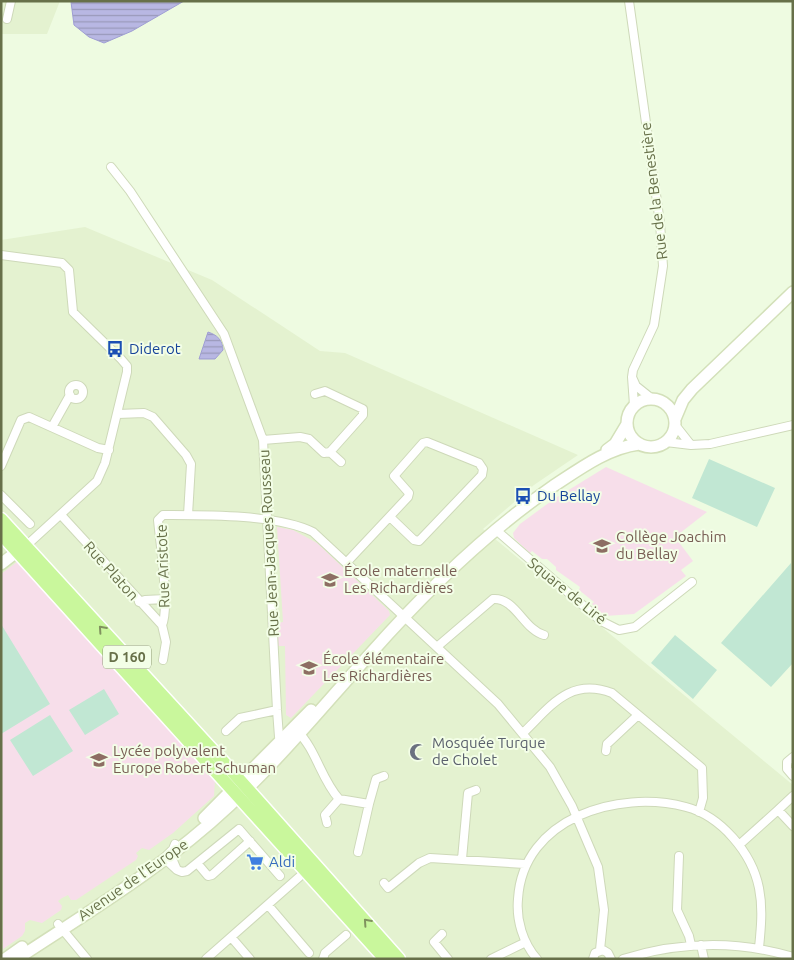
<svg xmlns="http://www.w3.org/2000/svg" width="794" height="960" font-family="Ubuntu,sans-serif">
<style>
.residential{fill:#e4f2d0}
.education{fill:#f7deea}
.park{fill:#c1e7d3}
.water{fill:url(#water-rules);stroke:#9f9ed4}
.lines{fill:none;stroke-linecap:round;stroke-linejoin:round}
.street-casing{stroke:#ced9b9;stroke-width:10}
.secondary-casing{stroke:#d3e0b9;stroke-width:14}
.primary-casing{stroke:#fff;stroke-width:15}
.street{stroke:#fff;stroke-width:8}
.secondary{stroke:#fff;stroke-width:11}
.primary{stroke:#c9f79c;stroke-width:12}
.oneway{stroke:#80925e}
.labels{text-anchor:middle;stroke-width:4;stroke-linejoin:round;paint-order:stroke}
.shield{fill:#f3fee7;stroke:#919b78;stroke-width:1}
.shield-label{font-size:14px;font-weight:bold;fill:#677049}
.street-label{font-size:15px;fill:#677049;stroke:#f3fee7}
.transit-label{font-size:15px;fill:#164399;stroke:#f3fee7;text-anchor:start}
.education-label{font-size:15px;fill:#785e54;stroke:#f3fee7;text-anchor:start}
.worship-label{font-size:15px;fill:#5b616d;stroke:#f3fee7;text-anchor:start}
.shop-label{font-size:15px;fill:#366cbe;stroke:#f3fee7;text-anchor:start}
</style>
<defs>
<pattern id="water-rules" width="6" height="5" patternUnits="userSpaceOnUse" patternTransform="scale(1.25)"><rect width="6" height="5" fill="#b8b7e3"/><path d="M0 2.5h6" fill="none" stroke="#9999ba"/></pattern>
</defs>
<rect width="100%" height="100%" fill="#eefbe1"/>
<!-- residential -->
<path class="residential" d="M1,1H60L47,34H1Z
M85,227L212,280L320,351L345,353L578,455L534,485L483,529L793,785V959H1V240Z"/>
<!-- education -->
<path class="education" d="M606,467L707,512L675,537L693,561L681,570L686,576L634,614L605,616L592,604L594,602L579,590L580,587L556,570V567L547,559H542L532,551L530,553L514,538L513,533L520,524L554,499Z
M277,527L293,530L317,543L389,611L390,615L291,718L286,715L285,646H278L276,623L283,622Z
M17,562L215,780L214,796L173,833L149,850L142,848L136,853L138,856L136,860L76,900H71L68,895L62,898L58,901L62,906L61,910L42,923L30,920L25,923V931L22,936L3,949L1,574Z"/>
<!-- park -->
<path class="park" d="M709,459L775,488L757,527L692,498Z
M791,563L793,663L771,687L721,643Z
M1,624L50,704L1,734Z
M675,635L717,670L693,699L651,663Z
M104,689L119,714L85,735L69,710Z
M50,715L73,751L33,776L10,740Z"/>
<!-- water -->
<path class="water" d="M184,1L132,31L104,43L89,37L74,25L71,2Z
M208,332C217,335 223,340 223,350L215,359H199Z"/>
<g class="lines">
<!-- street casing -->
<g class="street-casing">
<path id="street" d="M629,1L660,223L663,266L654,325L633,370L632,377
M7,19L11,1
M111,167L130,191L224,334L263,440L277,710L279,737L284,741
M1,255L62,263L69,270L73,312L121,359L127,366V372L105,463L97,481L27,545
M69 392a7 7 0 1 1 14 0a7 7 0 1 1-14 0Z
M315,394L325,391L363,409V415L330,452
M634,405L632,377L636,386L651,398
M118,414L144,413L153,417L186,455L191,464L188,515
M52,427L70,395
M263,440L300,437L309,439L324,453L330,452L341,462
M666,442L691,445L676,426
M691,445L710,444L793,425
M1,466L21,420L29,417L98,448L109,450
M1,495L30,524
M61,515L162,625
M496,530L601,621L619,630L635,627L692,582
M347,562L408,497L409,493L394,476L423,443L427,442L479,463L483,469L482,475L419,541L414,540L390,517
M139,602L145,600L165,599
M438,646L493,599C515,597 524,630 544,635
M163,660L166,642L162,625C170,609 160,541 158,520L163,515C204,515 277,514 313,532L498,704L550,767L572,806L598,867L604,910L600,950
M226,731L240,718L277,710
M297,731C316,749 321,779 339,799L325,815L327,823
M523,733C551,706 570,677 612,693L702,768L703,798L699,812
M606,751L607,744L638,715
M793,757L787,762V769L793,776
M339,799L369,804L358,852
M369,804L376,779L384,776
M778,810L793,796
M739,845L778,810L793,826
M171,856L177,870L164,858L173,849L175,844
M679,856L677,910L689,936L691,945
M462,859L468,793L476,790
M197,863L208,876L212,875L250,841
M177,870L182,872L187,871L239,829L280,876
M384,883L388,888L419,863L430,858L525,864
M268,905L309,953
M58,924L87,959
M442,934L434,942L448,959
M231,937L250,959
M701,945L704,959
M206,959L306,871
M323,959L325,953L346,935
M491,959L526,942
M537,959C523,943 516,920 518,899C523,818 618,789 686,807C721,816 752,853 759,888C763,908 761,928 759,948
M593,959L595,953L603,950L608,953L611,959
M623,959C679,942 737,940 793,957"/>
</g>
<!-- secondary casing -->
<g class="secondary-casing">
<path id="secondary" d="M627 423a24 24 0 1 1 48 0a24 24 0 1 1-48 0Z
M675,419L683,400L692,389L793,292
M607,450L615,444L627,424
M1,564L23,547
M204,818L311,710
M5,959L22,947
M17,959C90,911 165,866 229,806C280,759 324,705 371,653C425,592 484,534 552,487C578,470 607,448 639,444"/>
</g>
<!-- primary casing -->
<g class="primary-casing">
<path id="primary" d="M1,519L229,768L399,959
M1,534L385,959"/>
</g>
<!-- street -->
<use href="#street" class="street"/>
<!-- secondary -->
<use href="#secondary" class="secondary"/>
<!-- primary -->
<use href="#primary" class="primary"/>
</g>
<!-- one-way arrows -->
<defs><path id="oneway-chevron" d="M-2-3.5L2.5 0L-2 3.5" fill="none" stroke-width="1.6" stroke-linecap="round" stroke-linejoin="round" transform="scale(1.25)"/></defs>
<g class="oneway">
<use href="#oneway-chevron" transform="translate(102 629) rotate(-132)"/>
<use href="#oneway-chevron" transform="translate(367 922) rotate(-132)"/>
</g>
<!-- icons -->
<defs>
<g id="bus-bare" transform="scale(1.35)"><path d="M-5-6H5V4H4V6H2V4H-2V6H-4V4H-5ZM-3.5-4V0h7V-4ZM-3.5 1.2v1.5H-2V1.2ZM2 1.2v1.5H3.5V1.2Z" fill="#1a4fb4" stroke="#f3fee7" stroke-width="2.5" paint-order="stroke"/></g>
<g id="school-bare" transform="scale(1.35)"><path d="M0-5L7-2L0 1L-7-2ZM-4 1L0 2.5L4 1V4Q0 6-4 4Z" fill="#8d6e63" stroke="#f3fee7" stroke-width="2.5" paint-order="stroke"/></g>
<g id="mosque-bare" transform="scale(1.35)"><path d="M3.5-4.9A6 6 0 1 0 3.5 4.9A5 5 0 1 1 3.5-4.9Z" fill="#6b7280" stroke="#f3fee7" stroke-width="2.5" paint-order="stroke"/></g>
<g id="supermarket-bare" transform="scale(1.35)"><path d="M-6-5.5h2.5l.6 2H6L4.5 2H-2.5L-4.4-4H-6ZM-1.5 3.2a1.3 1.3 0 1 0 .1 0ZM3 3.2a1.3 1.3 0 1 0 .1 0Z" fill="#3f7fe0" stroke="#f3fee7" stroke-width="2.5" paint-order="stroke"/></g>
</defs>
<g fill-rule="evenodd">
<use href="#bus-bare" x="115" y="349"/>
<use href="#bus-bare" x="523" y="496"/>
<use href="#school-bare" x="602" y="546"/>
<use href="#school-bare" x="330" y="580"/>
<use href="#school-bare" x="309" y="668"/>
<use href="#mosque-bare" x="418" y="752"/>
<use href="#school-bare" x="99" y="760"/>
<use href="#supermarket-bare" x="255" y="862"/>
</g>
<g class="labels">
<!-- shield labels -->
<rect class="shield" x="103" y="645.5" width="48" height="23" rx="4"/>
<g class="shield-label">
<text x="127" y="662">D 160</text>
</g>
<!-- street labels -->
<g class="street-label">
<text transform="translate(654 191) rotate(-97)" y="5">Rue de la Benestière</text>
<text transform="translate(269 543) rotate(-93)" y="5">Rue Jean-Jacques Rousseau</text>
<text transform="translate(163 566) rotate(-92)" y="5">Rue Aristote</text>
<text transform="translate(111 571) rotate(48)" y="5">Rue Platon</text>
<text transform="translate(567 591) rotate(39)" y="5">Square de Liré</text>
<text transform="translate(133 880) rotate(-35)" y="5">Avenue de l’Europe</text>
</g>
<!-- transit labels -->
<g class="transit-label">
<text x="129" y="354">Diderot</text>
<text x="537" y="501">Du Bellay</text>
</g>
<!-- education labels -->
<g class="education-label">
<text x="616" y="542">Collège Joachim<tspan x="616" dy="17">du Bellay</tspan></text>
<text x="344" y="576">École maternelle<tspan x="344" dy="17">Les Richardières</tspan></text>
<text x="323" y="664">École élémentaire<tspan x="323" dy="17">Les Richardières</tspan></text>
<text x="113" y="756">Lycée polyvalent<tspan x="113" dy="17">Europe Robert Schuman</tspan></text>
</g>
<!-- worship labels -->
<g class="worship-label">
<text x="432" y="748">Mosquée Turque<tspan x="432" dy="17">de Cholet</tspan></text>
</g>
<!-- shop labels -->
<g class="shop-label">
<text x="269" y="867">Aldi</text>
</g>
</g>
<!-- border -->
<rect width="794" height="960" fill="none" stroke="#677049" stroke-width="5"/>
</svg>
